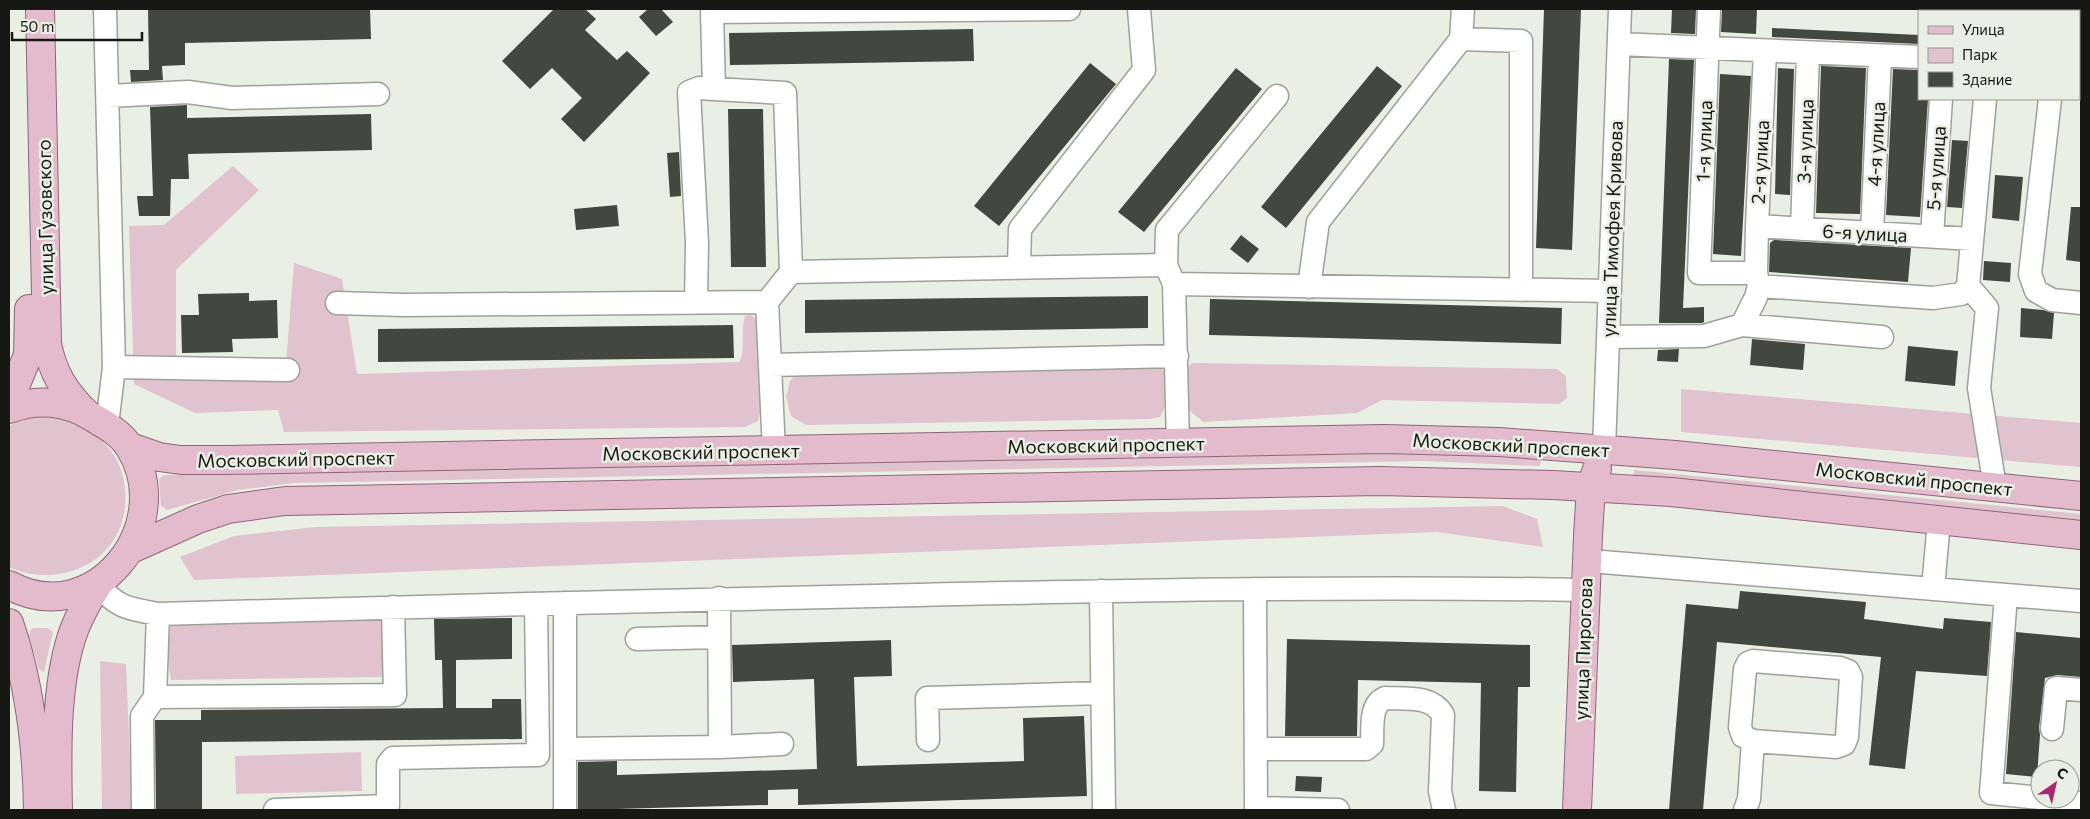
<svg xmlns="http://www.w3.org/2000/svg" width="2090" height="819" font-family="Commissioner,sans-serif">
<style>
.green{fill:#e1c2cf}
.building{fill:#42473f}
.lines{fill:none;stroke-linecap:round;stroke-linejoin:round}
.minor-casing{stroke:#9da299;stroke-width:25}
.major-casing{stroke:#906577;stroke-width:30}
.minor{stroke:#fff;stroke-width:22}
.major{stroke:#e4bbcd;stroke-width:28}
.labels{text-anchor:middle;stroke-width:5;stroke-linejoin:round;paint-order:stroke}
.street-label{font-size:19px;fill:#161814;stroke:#eaefe5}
</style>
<rect width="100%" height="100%" fill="#eaefe5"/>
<!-- green -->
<path class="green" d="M233,166L259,190L176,270V361L286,363L294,263L342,279L357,374L739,362C746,352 740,331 745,316L751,315L760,323L763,397L758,421L745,427L284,432L278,410L195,413L134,384L129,226L164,225Z
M1154,363L1165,372V407L1160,417L1150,419L806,425L791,416L786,397L790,381L799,370Z
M1192,363L1557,369L1566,376L1567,398L1559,404L1382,400L1357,413L1203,422L1189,410L1187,368Z
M1681,389L2081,423V467L1681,432Z
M39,417C94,418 134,457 124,514C114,567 54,588 9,567V426L19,421Z
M1425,453L1541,457L1540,466L1425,461L294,483L238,490L167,510L161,506L159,479L164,475Z
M1634,470L2081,514V520L1633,477Z
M1503,506L1537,519L1543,547L1437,532L194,580L180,557L234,536L316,527Z
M382,620L384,677L171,680L163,630L175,623Z
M33,628H48L53,632L44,672L39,669L29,636L30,631Z
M100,661L126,664L132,810H102Z
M361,752L362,791L236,794L235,756Z"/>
<!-- building -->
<path class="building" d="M148,9H370L371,39L185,43V65L162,66L163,80L131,82L130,70H149Z
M554,9H585L596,19L585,30L617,60L627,51L650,73L584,142L561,119L582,98L552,68L530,89L502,61Z
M648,9H661L673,22L656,36L639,17Z
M1544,9H1581L1572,250L1536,248Z
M1672,9H1696L1695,34L1671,33Z
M1722,9H1757L1756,34L1721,32Z
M1772,28L1919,35V44L1772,37Z
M973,29L974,61L730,65L729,33Z
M1669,59L1694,60L1683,308L1704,307V322L1702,323H1659Z
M1090,63L1116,84L999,226L974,206Z
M1377,66L1402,86L1286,228L1261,207Z
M1821,66L1866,68L1860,214L1816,213Z
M1236,68L1262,89L1144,232L1118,212Z
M1778,68L1794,69L1790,195L1775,194Z
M1893,69L1919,70V99H1928L1920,217L1886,215Z
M1720,74L1751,76L1741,256L1713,254Z
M187,105V118L371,114L372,150L188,154L189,179H171L170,216H139L137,196H153L150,107Z
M728,109H763L766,267H731Z
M1952,140L1968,141L1962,208L1947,207Z
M679,152L681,196L670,197L667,153Z
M1995,175L2023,177L2019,221L1992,218Z
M617,205L619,226L576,230L574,209Z
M2071,207H2081V262L2066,260Z
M1241,235L1259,249L1248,263L1230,249Z
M1774,240L1911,248L1908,282L1769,272L1770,243Z
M1984,261L2011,263L2010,282L1983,280Z
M249,293V301L277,300L278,338L232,339L233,352L182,353L181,315H199L198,294Z
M1148,296V328L805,333V300Z
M1210,299L1562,308L1561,344L1209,335Z
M2021,308L2043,310L2054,313L2052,339L2020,337Z
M733,325L734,358L378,362V329Z
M1752,339L1805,344L1803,370L1750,365Z
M1908,346L1958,351L1955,386L1905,381Z
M1679,349L1678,362L1657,361L1658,350Z
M1740,591L1866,602L1864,619L1943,629L1944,618L1991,622L1987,676L1916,671L1905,769L1869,765L1881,657L1717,642L1703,810H1669L1686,604L1738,609Z
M512,618V659L456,660V708H492V699H521L522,739L202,742V810H156L155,720H201V710L443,708L442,660H435L434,619Z
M2016,632L2081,638V677L2057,675L2045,678L2039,728L2040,735L2037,777L2006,774Z
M1287,639L1530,645V687H1518L1516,792L1479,791L1481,683L1358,680L1357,736H1285Z
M891,640L892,676L854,677L857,766L1024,761L1023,718L1084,716L1087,796L798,805V789L768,790V805L578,810V762L617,761V775L817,769L814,679L733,682L732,645Z
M1296,776L1322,777L1321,792L1295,791Z"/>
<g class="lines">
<!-- minor casing -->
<g class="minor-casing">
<path id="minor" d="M105,9L114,367L107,425
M1709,9L1699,273H1756
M2060,11L2061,9
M1461,39L1521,41V290
M1619,44L1919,57
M1765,51L1757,226L1756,273L1759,286L1933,298L1961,294L1968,286L1985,99
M108,96L188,92L232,98L378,94
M2050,99L2030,274L2036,291L2052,300L2081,303
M1757,226L1972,239
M1802,229L1808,53
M1872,233L1880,56
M1932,236L1941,99
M1166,265L1167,230L1277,96
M1019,266L1020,229L1144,70L1139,9
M791,272L785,93L714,89L712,12L1069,9
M1174,284L1610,291
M1968,286L1987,308L1979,388L1995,487
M1309,287L1318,222L1461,39L1463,9
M696,302L697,243L689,92L699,88L714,89
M337,303L404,305L767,302
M1742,325L1756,297L1759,286
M1608,337L1704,336L1742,325L1882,337
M770,365L1177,356
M114,367L288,370
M1604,449L1620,9
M774,451L767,302L791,272L1166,265L1174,284L1178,444
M1602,562L2081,601
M98,584C116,608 130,609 158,614C411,606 665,601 918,595C1140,590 1362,586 1585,590
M1933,588L1939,521
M1255,589L1256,810
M1101,591L1104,810
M2006,595L1991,793L2040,798
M565,603V810
M637,639L719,637
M155,697L158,614
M2052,729L2056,688L2081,690
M928,740L927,698L1101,693
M720,747L782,744
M565,749L720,747L719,598
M1256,749H1366L1372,744C1373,729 1369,705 1385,698C1405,699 1432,695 1443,715L1440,791L1444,810
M2046,799L2081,803
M1256,808L1338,810
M143,810L142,716L155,697L395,695L393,607
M275,810L388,806V764L393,758L538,755L536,604
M1745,810L1749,799L1753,741L1743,736L1740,727L1745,669L1748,663L1753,661L1840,668L1848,671L1851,677L1847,737L1844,744L1836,747L1753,741"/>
</g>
<!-- major casing -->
<g class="major-casing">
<path id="major" d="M40,9L47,343C52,372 65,393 86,413
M9,401L28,355L29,309
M9,409C37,398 67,401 92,417C106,425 122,434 130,448C178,525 94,632 9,585
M130,447L159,457L181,460H222L1384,439L1499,442L1675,455L2081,496
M129,550L198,519L228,509L285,501L1379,481L1553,485L1671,492L2081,535
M9,623C30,684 37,746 38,810
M58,810C57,756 55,691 71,639C77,619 88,601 98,584
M1577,810L1588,536L1591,487L1597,469"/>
</g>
<!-- minor -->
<use href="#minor" class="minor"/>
<!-- major -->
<use href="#major" class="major"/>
</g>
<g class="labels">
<!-- street labels -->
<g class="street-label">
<text transform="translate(1704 141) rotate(-88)" y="7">1-я улица</text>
<text transform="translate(1805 141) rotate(-88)" y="7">3-я улица</text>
<text transform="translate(1876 144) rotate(-87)" y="7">4-я улица</text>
<text transform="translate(1760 162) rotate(-87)" y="7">2-я улица</text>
<text transform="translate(1936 168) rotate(-86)" y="7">5-я улица</text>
<text transform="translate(45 217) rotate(-91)" y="7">улица Гузовского</text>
<text transform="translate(1612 229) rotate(-88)" y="7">улица Тимофея Кривова</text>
<text transform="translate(1865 233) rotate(3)" y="7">6-я улица</text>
<text transform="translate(1106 445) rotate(-1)" y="7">Московский проспект</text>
<text transform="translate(1511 445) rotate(3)" y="7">Московский проспект</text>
<text transform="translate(701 452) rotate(-1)" y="7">Московский проспект</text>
<text transform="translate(296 459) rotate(-1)" y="7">Московский проспект</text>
<text transform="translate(1914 479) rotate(6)" y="7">Московский проспект</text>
<text transform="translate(1583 649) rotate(-88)" y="7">улица Пирогова</text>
</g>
</g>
<!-- border -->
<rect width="2090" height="819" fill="none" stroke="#161814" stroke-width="20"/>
<!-- legend -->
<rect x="1918" y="10" width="162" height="90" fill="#eaefe5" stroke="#959991"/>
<rect x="1928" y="26" width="25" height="8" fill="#e4bbcd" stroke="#959991"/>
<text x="1962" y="35" font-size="15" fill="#161814">Улица</text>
<rect x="1928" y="48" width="25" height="15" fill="#e1c2cf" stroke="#959991"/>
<text x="1962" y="60" font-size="15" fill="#161814">Парк</text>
<rect x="1928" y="72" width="25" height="15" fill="#42473f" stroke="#959991"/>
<text x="1962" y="85" font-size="15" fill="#161814">Здание</text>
<!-- north arrow -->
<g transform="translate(2055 784) rotate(34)"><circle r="24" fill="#eaefe5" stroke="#959991"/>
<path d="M0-4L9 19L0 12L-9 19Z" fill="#ab2771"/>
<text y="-8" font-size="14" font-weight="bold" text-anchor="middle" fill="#161814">С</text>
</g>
<!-- scale -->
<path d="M12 32v8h130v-8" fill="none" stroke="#161814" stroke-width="2.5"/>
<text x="20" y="32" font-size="15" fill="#161814" stroke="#eaefe5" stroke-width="4" paint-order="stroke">50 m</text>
</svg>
